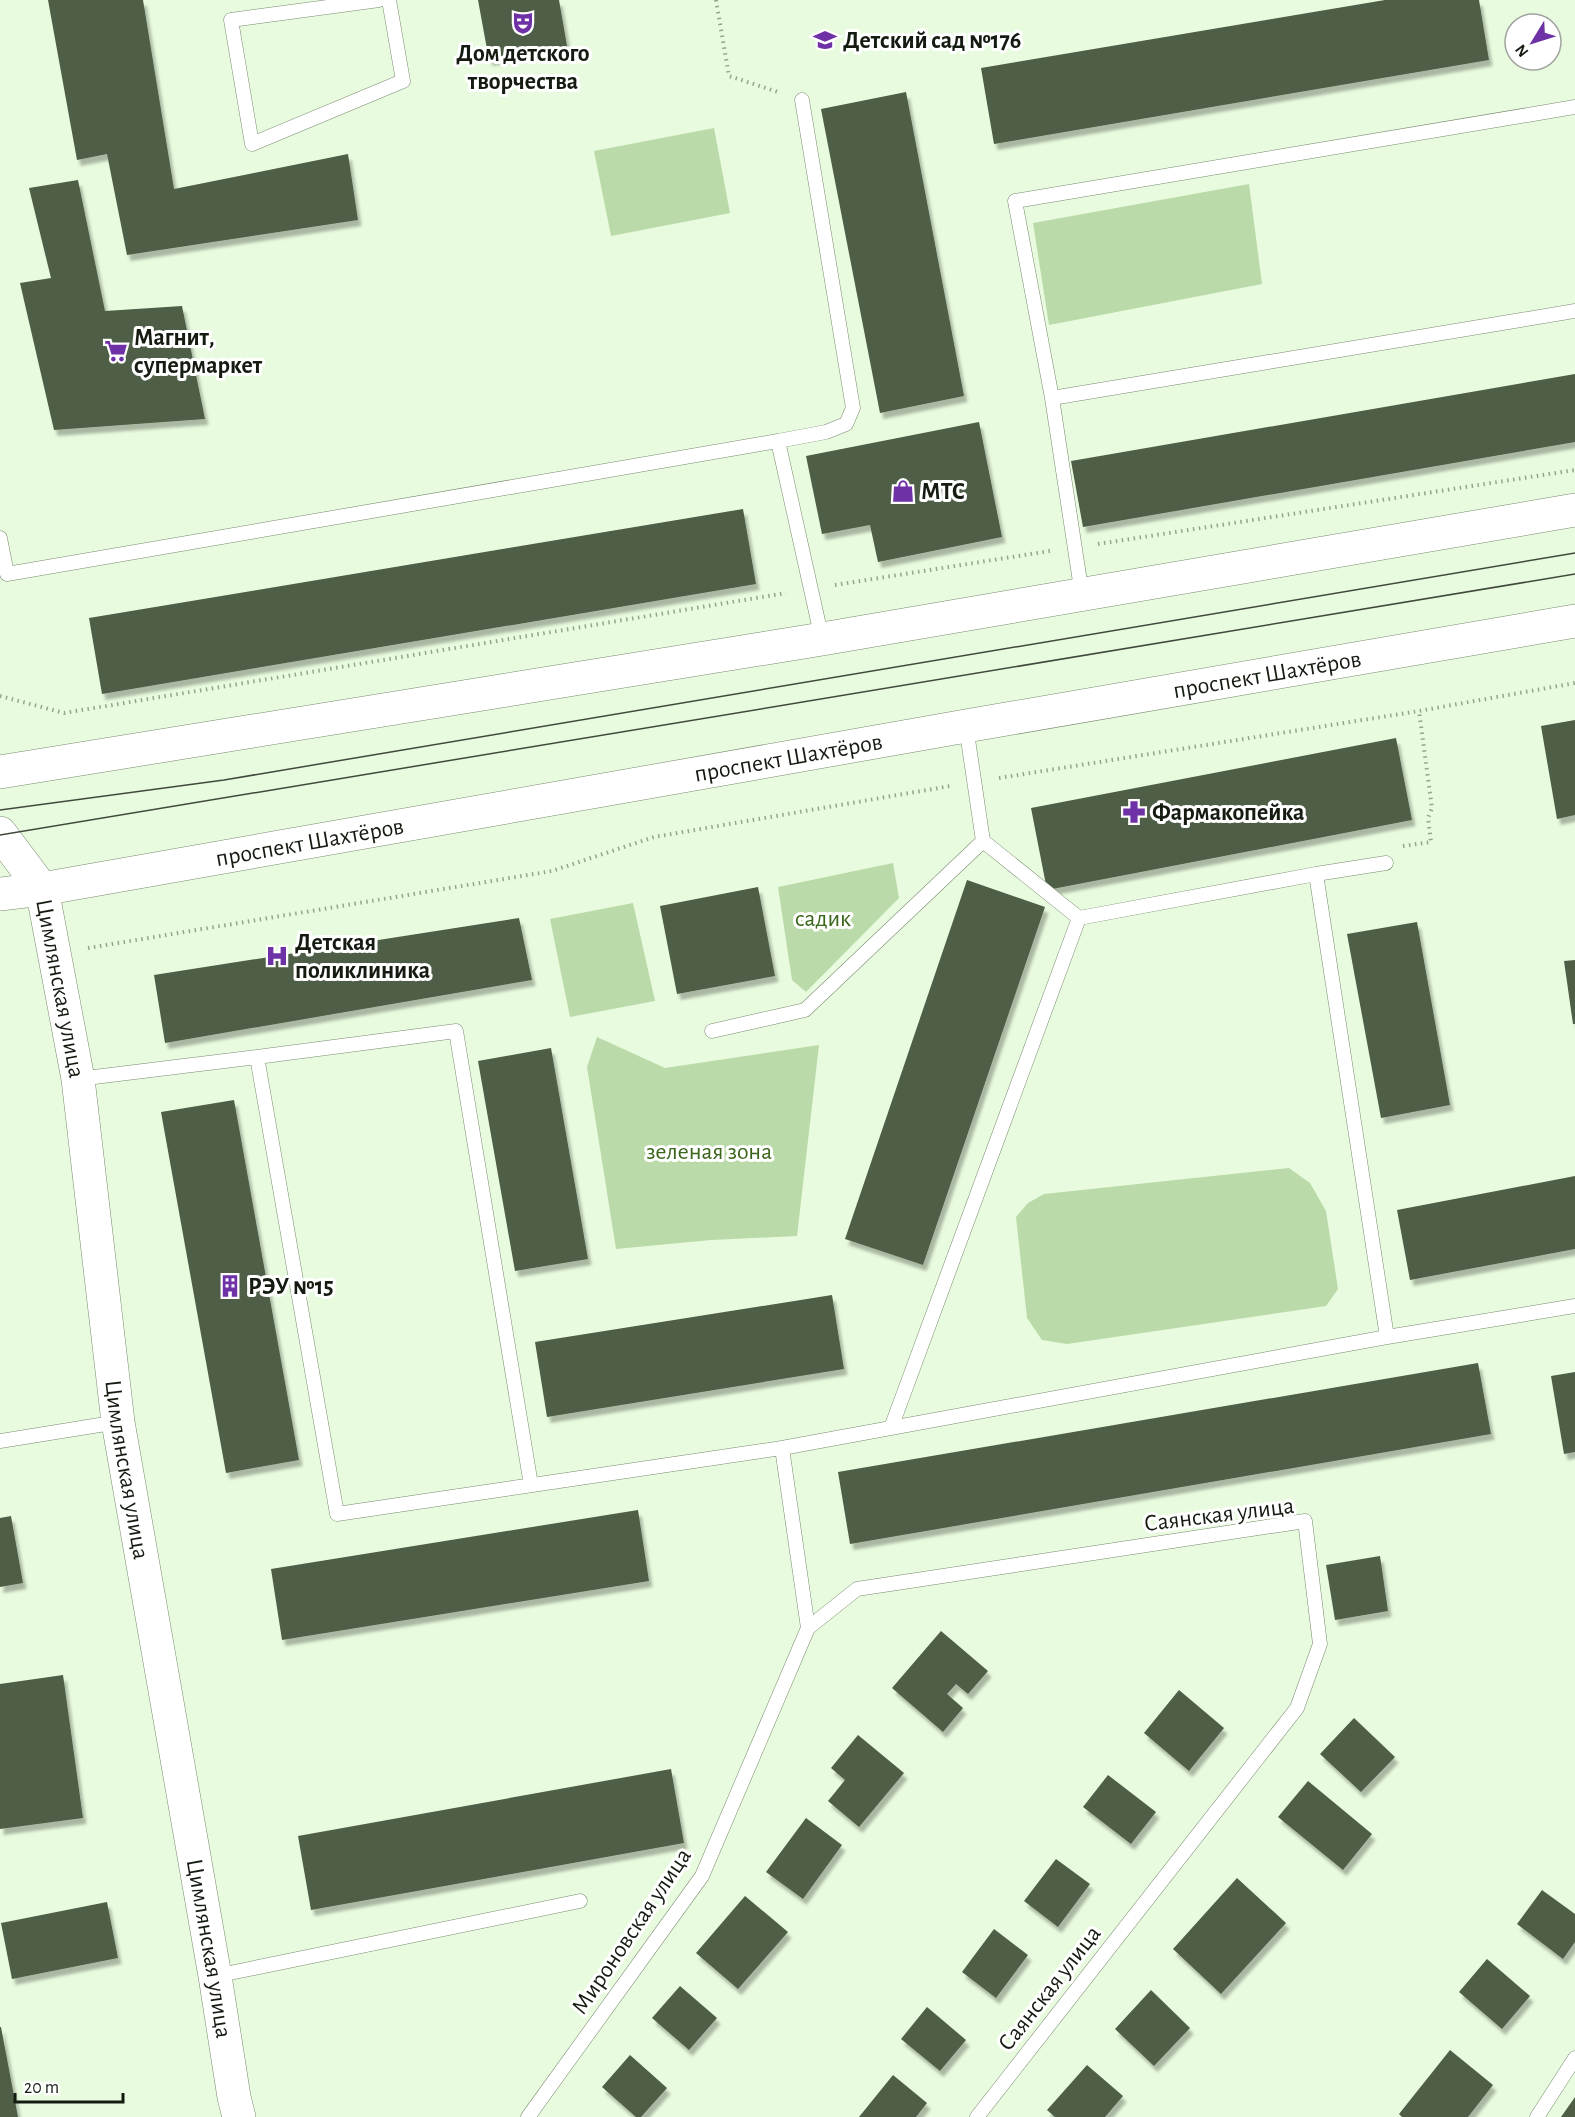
<svg xmlns="http://www.w3.org/2000/svg" width="1575" height="2117" font-family="'Alegreya Sans',sans-serif">
<style>
.green{fill:#bbdaa9}
.building{fill:#4f5e46;filter:url(#shadow)}
.lines{fill:none;stroke-linecap:round;stroke-linejoin:round}
.lane-casing{stroke:#798a70;stroke-width:15}
.secondary-casing{stroke:#798a70;stroke-width:34}
.primary-casing{stroke:#798a70;stroke-width:34}
.path{stroke:#95a48e;stroke-width:4;stroke-dasharray:1.5 4.5;stroke-linecap:butt}
.lane{stroke:#fff;stroke-width:14}
.secondary{stroke:#fff;stroke-width:33}
.primary{stroke:#fff;stroke-width:33}
.tram{stroke:#40493b;stroke-width:1.5}
.labels{text-anchor:middle;stroke-width:6;stroke-linejoin:round;paint-order:stroke}
.poi-label{font-size:24px;font-weight:bold;fill:#141b11;stroke:#fff;text-anchor:start}
.street-label{font-size:24px;fill:#141b11;stroke:#fff}
.park-label{font-size:24px;fill:#3b651a;stroke:#fff}
</style>
<defs>
<filter id="shadow"><feDropShadow dx="3.5" dy="6" stdDeviation="1.5" flood-color="#0004"/></filter>
</defs>
<rect width="100%" height="100%" fill="#e8fbde"/>
<!-- green -->
<path class="green" d="M714,128L730,213L611,236L594,151Z
M1249,184L1262,284L1049,325L1033,223Z
M893,863L899,898L806,992L792,980L778,887Z
M633,903L655,1001L570,1017L550,919Z
M597,1037L665,1068L819,1045L797,1236L711,1240L616,1249L587,1067Z
M1289,1168L1310,1183L1326,1211L1338,1289L1326,1306L1067,1344L1042,1340L1027,1318L1016,1217L1028,1203L1044,1194Z"/>
<!-- building -->
<path class="building" d="M48,0H143L174,189L348,154L358,220L127,255L107,154L77,160Z
M478,0H559L567,46L489,60Z
M1385,0H1479L1489,60L994,144L981,68Z
M906,92L964,396L880,413L821,109Z
M78,180L105,311L182,306L205,419L54,430L20,283L51,278L29,188Z
M1575,374V442L1083,527L1071,461Z
M979,422L1002,537L878,562L870,525L822,534L806,456Z
M743,509L756,584L102,694L89,618Z
M1575,720V815L1557,819L1541,726Z
M1396,738L1412,820L1047,890L1031,808Z
M967,880L1045,907L923,1265L845,1239Z
M758,887L775,976L677,994L660,906Z
M519,918L532,980L165,1043L154,975Z
M1417,922L1450,1105L1381,1118L1347,934Z
M1575,960V1024H1573L1564,961Z
M551,1048L588,1259L515,1271L478,1061Z
M234,1100L299,1460L226,1473L161,1112Z
M1575,1176V1249L1410,1280L1397,1210Z
M832,1295L844,1369L547,1417L535,1342Z
M1478,1363L1491,1434L850,1544L838,1472Z
M1575,1372V1452L1564,1454L1551,1376Z
M638,1510L649,1581L282,1640L271,1569Z
M11,1516L23,1583L0,1587V1518Z
M1380,1556L1388,1611L1335,1620L1326,1565Z
M941,1631L988,1671L968,1694L956,1684L947,1694L963,1708L943,1732L892,1688Z
M63,1675L83,1818L0,1829V1684Z
M1179,1690L1224,1728L1189,1771L1144,1733Z
M1354,1718L1395,1757L1361,1792L1320,1754Z
M858,1735L904,1773L859,1827L828,1801L845,1780L831,1768Z
M671,1769L684,1843L311,1910L298,1836Z
M1108,1775L1156,1812L1131,1844L1083,1807Z
M1308,1781L1372,1834L1343,1870L1278,1817Z
M806,1818L842,1845L803,1899L766,1872Z
M1056,1859L1090,1884L1058,1927L1024,1901Z
M1237,1878L1286,1923L1221,1994L1173,1949Z
M1542,1890L1575,1914V1942L1563,1959L1517,1924Z
M745,1896L788,1932L738,1989L696,1953Z
M107,1902L118,1958L12,1979L1,1923Z
M994,1929L1028,1955L996,1998L962,1972Z
M1487,1959L1530,1996L1502,2029L1459,1992Z
M680,1986L717,2018L689,2050L652,2018Z
M1151,1990L1190,2028L1154,2066L1115,2029Z
M927,2007L966,2040L940,2071L901,2039Z
M0,2027H1L18,2117H0Z
M1450,2050L1493,2085L1468,2117H1402L1399,2114Z
M630,2055L667,2088L641,2117H636L602,2087Z
M1087,2065L1123,2096L1105,2117H1055L1047,2110Z
M893,2075L927,2103L916,2117H859Z
M1575,2097V2117H1561Z"/>
<g class="lines">
<!-- lane casing -->
<g class="lane-casing">
<path id="lane" d="M379,0L231,20L252,144L403,81L389,0
M802,100L853,408L846,424L826,432L778,441L822,639
M1575,107L1015,201L1052,398L1575,311
M1052,398L1082,595
M0,538L7,574L778,441
M1316,874L1386,863
M1079,918L1316,874L1387,1337
M712,1031L805,1010L983,841L966,726
M257,1057L456,1031L531,1485
M78,1079L257,1057L337,1514L782,1448
M891,1428L1079,918L983,841
M0,1441L118,1422
M808,1628L782,1448L1387,1337L1575,1306
M215,1976L580,1901
M528,2117L702,1876L808,1628L857,1589L1305,1521L1320,1644L1297,1708L977,2117
M1537,2117L1575,2058"/>
</g>
<!-- secondary casing -->
<g class="secondary-casing">
<g id="secondary">
<path id="s1" d="M0,833L42,889L78,1079L118,1422L215,1976L234,2097L239,2117"/>
</g>
</g>
<!-- primary casing -->
<g class="primary-casing">
<g id="primary">
<path d="M0,772L822,639L1575,510"/>
<path id="s2" d="M0,894L42,889L966,726L1575,621"/>
</g>
</g>
<!-- path -->
<path class="path" d="M716,0L729,76L781,93
M1098,544L1575,470
M835,585L1050,551
M0,696L64,713L786,593
M999,778L1419,711L1575,683
M1403,846L1431,842L1428,818L1432,808L1419,711
M88,948L552,871L654,837L950,786"/>
<!-- lane -->
<use href="#lane" class="lane"/>
<!-- secondary -->
<use href="#secondary" class="secondary"/>
<!-- primary -->
<use href="#primary" class="primary"/>
<!-- tram -->
<path class="tram" d="M0,810L224,780L1575,553
M0,835L1575,574"/>
</g>
<!-- icons -->
<defs>
<g id="theatre-bare" transform="scale(1.8)"><path d="M-5-5.5Q0-4 5-5.5V0Q5 5 0 6Q-5 5-5 0ZM-3.3-2.5H-1v1.5H-3.3ZM1-2.5H3.3v1.5H1ZM-2.8 1Q0 5.5 2.8 1Z" fill="#6e31a6" stroke="#fff" stroke-width="2.5" paint-order="stroke"/></g>
<g id="school-bare" transform="scale(1.8)"><path d="M0-5L7-2L0 1L-7-2ZM-4 1L0 2.5L4 1V4Q0 6-4 4Z" fill="#6e31a6" stroke="#fff" stroke-width="2.5" paint-order="stroke"/></g>
<g id="supermarket-bare" transform="scale(1.8)"><path d="M-6-5.5h2.5l.6 2H6L4.5 2H-2.5L-4.4-4H-6ZM-1.5 3.2a1.3 1.3 0 1 0 .1 0ZM3 3.2a1.3 1.3 0 1 0 .1 0Z" fill="#6e31a6" stroke="#fff" stroke-width="2.5" paint-order="stroke"/></g>
<g id="shop-bare" transform="scale(1.8)"><path d="M-5-2.5h2.3a2.7 3.5 0 0 1 5.4 0H5L5.5 6h-11ZM-1.5-2.5h3a1.5 2.3 0 0 0-3 0Z" fill="#6e31a6" stroke="#fff" stroke-width="2.5" paint-order="stroke"/></g>
<g id="pharmacy-bare" transform="scale(1.8)"><path d="M-2-6h4v4h4v4h-4v4h-4v-4h-4v-4h4Z" fill="#6e31a6" stroke="#fff" stroke-width="2.5" paint-order="stroke"/></g>
<g id="hospital-bare" transform="scale(1.8)"><path d="M-5-5h3v3.5h4V-5h3V5h-3V1.5h-4V5h-3Z" fill="#6e31a6" stroke="#fff" stroke-width="2.5" paint-order="stroke"/></g>
<g id="building-bare" transform="scale(1.8)"><path d="M-4-6H4V6H1V3H-1V6H-4ZM-2.5-4.3h1.7v1.8h-1.7ZM.8-4.3h1.7v1.8H.8ZM-2.5-1h1.7V.8h-1.7ZM.8-1h1.7V.8H.8Z" fill="#6e31a6" stroke="#fff" stroke-width="2.5" paint-order="stroke"/></g>
</defs>
<g fill-rule="evenodd">
<use href="#theatre-bare" x="523" y="23"/>
<use href="#school-bare" x="825" y="40"/>
<use href="#supermarket-bare" x="116" y="351"/>
<use href="#shop-bare" x="903" y="491"/>
<use href="#pharmacy-bare" x="1134" y="812"/>
<use href="#hospital-bare" x="277" y="956"/>
<use href="#building-bare" x="230" y="1286"/>
</g>
<g class="labels">
<!-- poi labels -->
<g class="poi-label">
<text x="843" y="48">Детский сад №176</text>
<text x="523" y="61" text-anchor="middle">Дом детского<tspan x="523" dy="28">творчества</tspan></text>
<text x="134" y="345">Магнит,<tspan x="134" dy="28">супермаркет</tspan></text>
<text x="921" y="499">МТС</text>
<text x="1152" y="820">Фармакопейка</text>
<text x="295" y="950">Детская<tspan x="295" dy="28">поликлиника</tspan></text>
<text x="248" y="1294">РЭУ №15</text>
</g>
<!-- street labels -->
<g class="street-label">
<text dy="8" stroke="none"><textPath href="#s2" startOffset="1286">проспект Шахтёров</textPath></text>
<text dy="8" stroke="none"><textPath href="#s2" startOffset="800">проспект Шахтёров</textPath></text>
<text dy="8" stroke="none"><textPath href="#s2" startOffset="314">проспект Шахтёров</textPath></text>
<text dy="8" stroke="none"><textPath href="#s1" startOffset="171">Цимлянская улица</textPath></text>
<text dy="8" stroke="none"><textPath href="#s1" startOffset="657">Цимлянская улица</textPath></text>
<text transform="translate(1219 1514) rotate(-7)" y="8">Саянская улица</text>
<text transform="translate(631 1931) rotate(-56)" y="8">Мироновская улица</text>
<text dy="8" stroke="none"><textPath href="#s1" startOffset="1143">Цимлянская улица</textPath></text>
<text transform="translate(1049 1988) rotate(-52)" y="8">Саянская улица</text>
</g>
<!-- park labels -->
<g class="park-label">
<text x="823" y="926">садик</text>
<text x="709" y="1159">зеленая зона</text>
</g>
</g>
<!-- north arrow -->
<g transform="translate(1533 42) rotate(232)"><circle r="28" fill="#ffffff" stroke="#a1a4a0" stroke-width="1.5"/>
<path d="M0-4.5L10 22L0 15L-10 22Z" fill="#6e31a6"/>
<text y="-9" font-size="16" font-weight="bold" text-anchor="middle" fill="#141b11">N</text>
</g>
<!-- scale -->
<path d="M15 2093v9h108v-9" fill="none" stroke="#141b11" stroke-width="3"/>
<text x="24" y="2093" font-size="18" fill="#141b11" stroke="#ffffff" stroke-width="4.5" paint-order="stroke">20 m</text>
</svg>
